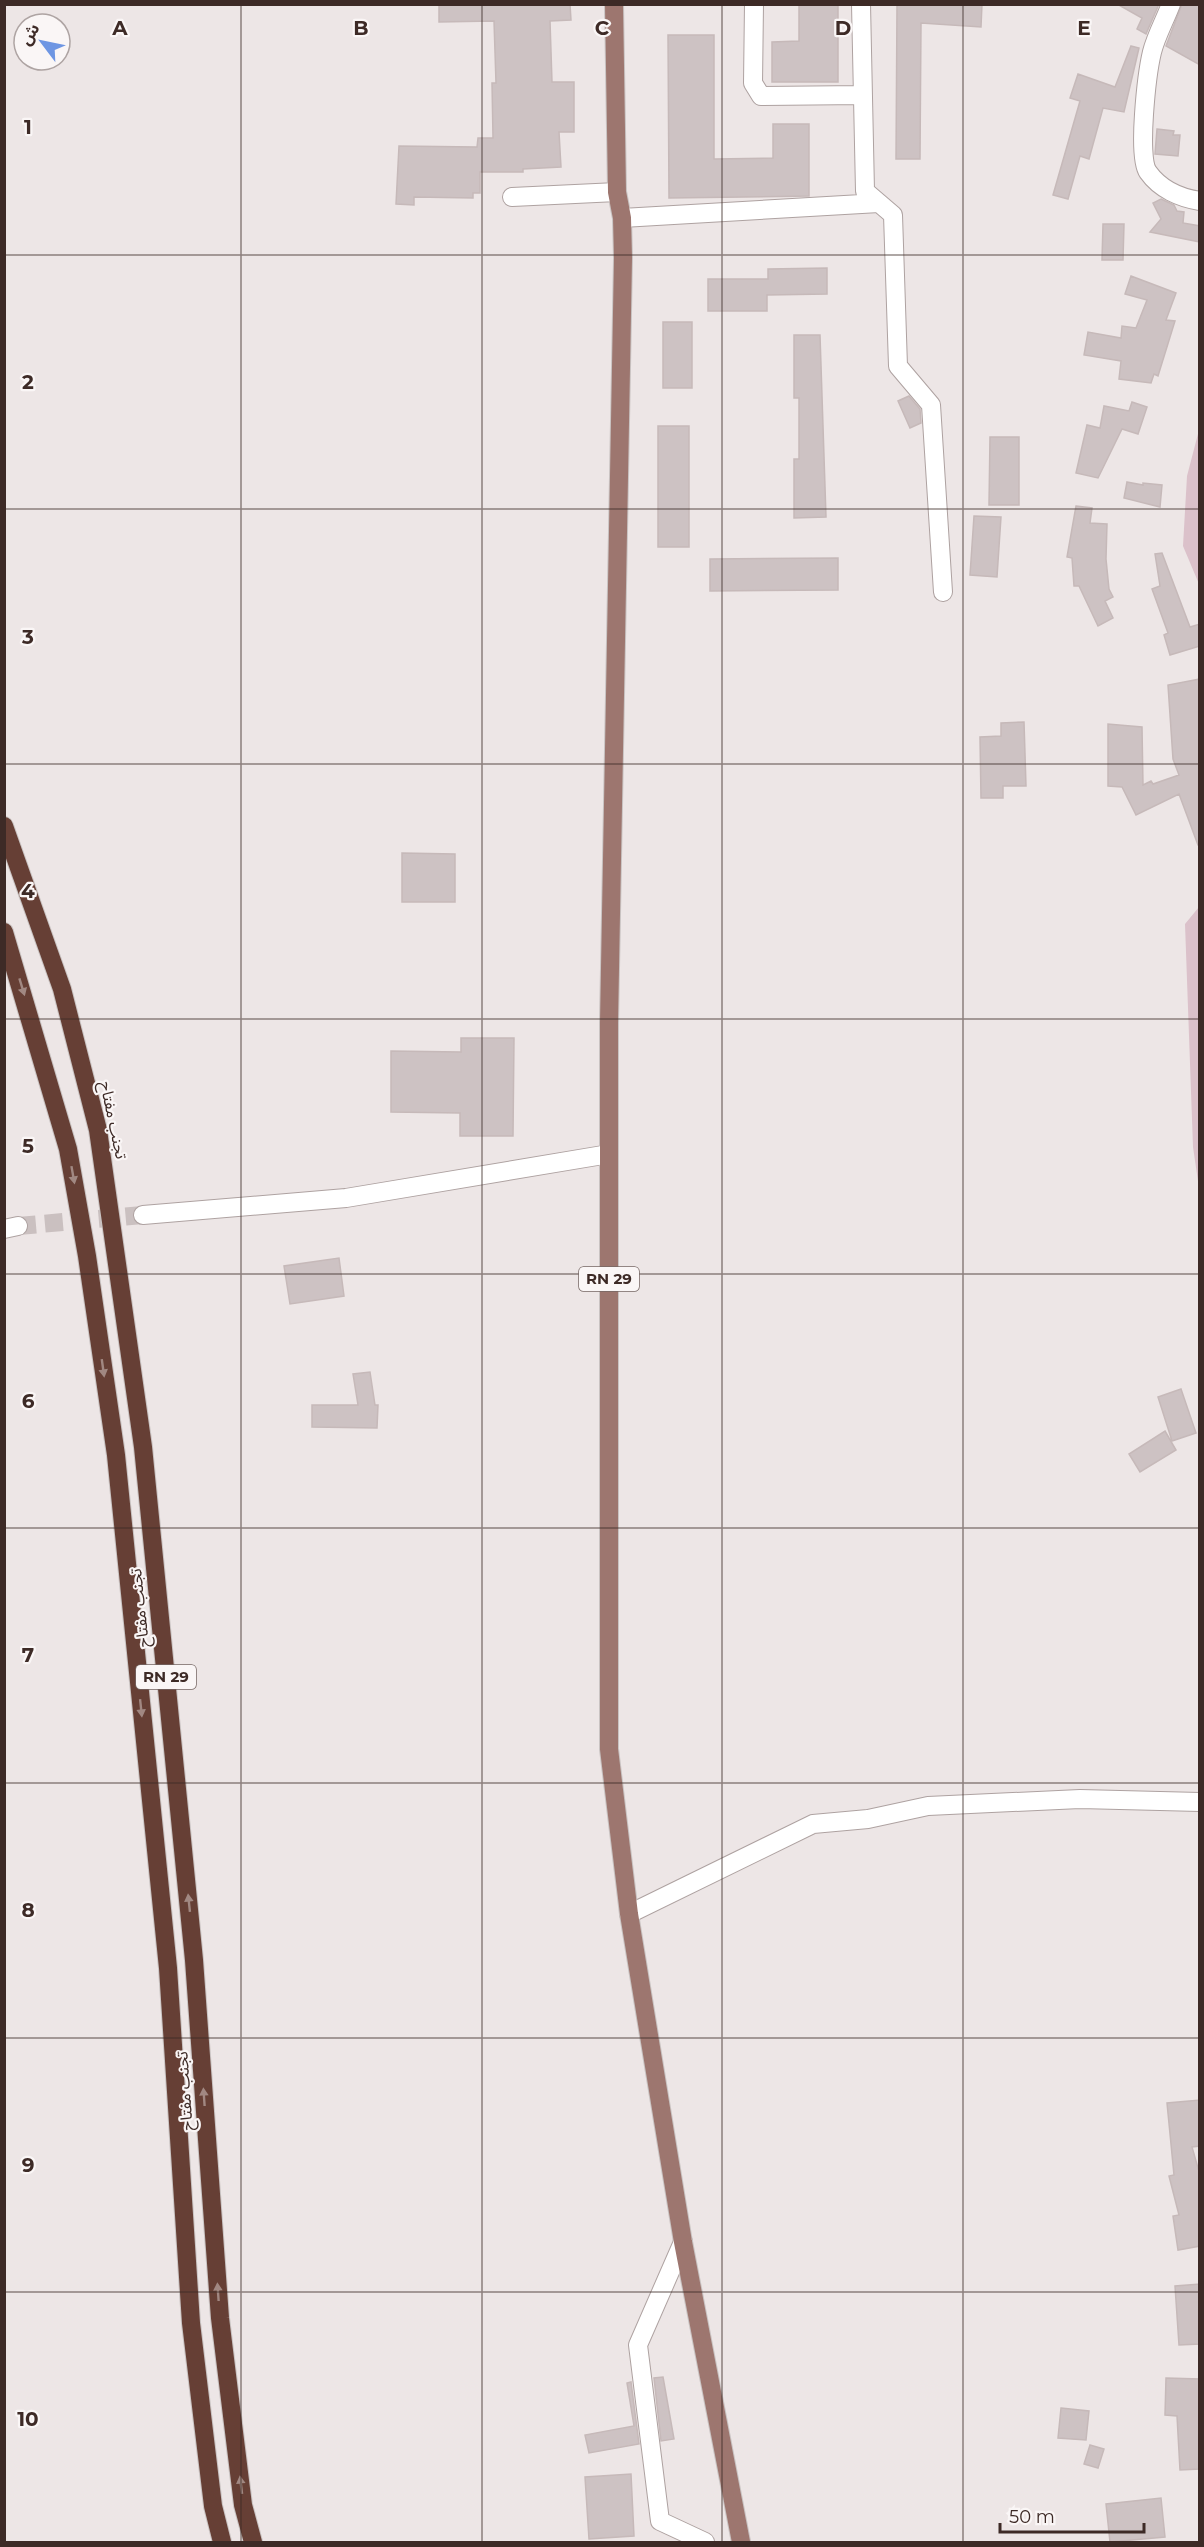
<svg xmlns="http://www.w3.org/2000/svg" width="1204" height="2547" font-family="Montserrat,'Noto Sans Arabic',sans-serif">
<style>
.green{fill:#dbc1ca}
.building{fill:#cdc2c3;stroke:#c6b9b9;stroke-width:1.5}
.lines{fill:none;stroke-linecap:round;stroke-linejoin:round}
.minor-tunnel{stroke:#cac0c0;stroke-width:18;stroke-dasharray:18 9;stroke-linecap:butt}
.minor-casing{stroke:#aea2a1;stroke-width:20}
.major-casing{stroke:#c9c3c2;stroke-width:20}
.highway-casing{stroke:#c9c3c2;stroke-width:20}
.minor{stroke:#fff;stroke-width:18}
.major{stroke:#9d766f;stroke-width:18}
.highway{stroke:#663f35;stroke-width:18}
.oneway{fill:#a18882}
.grid{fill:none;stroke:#3d2a26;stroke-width:1.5;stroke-opacity:0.55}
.labels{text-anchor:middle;stroke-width:4.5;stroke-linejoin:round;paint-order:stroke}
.shield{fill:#faf6f6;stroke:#766764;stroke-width:1.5}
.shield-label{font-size:15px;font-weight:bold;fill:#3d2a26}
.street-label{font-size:16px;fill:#3d2a26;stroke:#faf6f6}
.grid-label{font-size:20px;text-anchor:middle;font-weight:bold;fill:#3d2a26;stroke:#faf6f6;stroke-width:4.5;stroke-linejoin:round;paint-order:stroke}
</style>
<rect width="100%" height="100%" fill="#ede6e6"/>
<!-- green -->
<path class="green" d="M1199,430V584L1183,546L1187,476Z
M1199,907V1188L1193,1147L1185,924Z"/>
<!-- building -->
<path class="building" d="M439,4H570L571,20L550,21L552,82H574V132H559L561,167L523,169V172H480V193H473V198L414,197V205L396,204L399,146L477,147L478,138H493L492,83H496L494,21L439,22Z
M799,4H838V82H772V42L799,41Z
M915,4H982L981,27L921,23L920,159H896L897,5Z
M1117,4H1159L1146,34L1137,29L1142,18Z
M1182,4H1200V65L1166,46Z
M668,35H714V159L773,158V124H809V196L669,198Z
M1131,46L1139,48L1124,112L1103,108L1089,159L1080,156L1068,199L1053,195L1080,101L1070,98L1078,74L1115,87Z
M1157,129L1174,131L1173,135H1180L1178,156L1155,154Z
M1161,199L1174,205L1177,211L1184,212L1183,223L1200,226V242L1150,232L1161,219L1153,203Z
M1103,224H1124L1123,260H1102Z
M827,268V294L767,295V311H708V279H768V269Z
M1131,276L1176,293L1166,320L1175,321L1158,376L1154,374L1151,383L1119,379L1121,361L1084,355L1088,332L1121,338L1122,326L1136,328L1147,300L1125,294Z
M663,322H692V388H663Z
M794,335H820L826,517L794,518V459H799V398H794Z
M909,396L920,409L921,423L910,428L898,401Z
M1132,402L1147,407L1138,434L1122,429L1098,478L1076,473L1087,425L1100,428L1104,406L1129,411Z
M658,426H689V547H658Z
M990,437H1019V505H989Z
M1127,482L1143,485V483L1162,485L1160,507L1124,498Z
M1076,506L1092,508L1090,523L1107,524L1106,559L1109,589L1113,597L1105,601L1113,618L1098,626L1079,586H1074L1072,558L1067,557Z
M974,516L1001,517L997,577L970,575Z
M1162,553L1190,627L1200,624V646L1170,655L1164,635L1168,633L1152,589L1160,586L1155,554Z
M838,558V590L710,591V559Z
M1200,679V845H1198L1179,794L1136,815L1122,787L1108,786V724L1142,727L1143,785L1151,781L1153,784L1179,775L1173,759L1168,685Z
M1024,722L1026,786H1003V798H981L980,737L1001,736V723Z
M402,853L455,854V902H402Z
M461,1038H514L513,1136H460V1113L391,1112V1051L461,1052Z
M339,1258L344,1296L290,1304L284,1266Z
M370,1372L375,1405H378L377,1428L312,1427V1405H358L353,1374Z
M1181,1389L1196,1433L1172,1441L1158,1397Z
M1165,1431L1176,1450L1140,1472L1129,1454Z
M1200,2100V2146L1192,2147L1200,2175V2246L1178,2250L1173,2216L1179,2215L1169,2176L1174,2175L1167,2103Z
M1200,2284V2344L1179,2345L1175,2286Z
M663,2377L674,2439L661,2441L654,2378Z
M1166,2378L1200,2379V2469L1180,2470L1177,2416L1165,2415Z
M631,2382L639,2444L589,2453L585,2435L634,2426L627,2383Z
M1061,2408L1089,2411L1086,2440L1058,2438Z
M1090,2445L1104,2449L1098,2468L1084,2464Z
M631,2474L634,2536L589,2539L585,2477Z
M1161,2498L1165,2537L1110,2542L1106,2504Z"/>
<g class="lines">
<!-- minor-tunnel -->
<path class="minor-tunnel" d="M18,1226L143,1215"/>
<!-- minor casing -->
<g class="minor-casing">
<path id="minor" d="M754,4L753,83L761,96L863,95
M861,4L865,191L893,215L898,366L931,405L943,592
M1171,4C1165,20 1156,36 1152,52C1147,73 1137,157 1148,172C1160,189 1180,198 1200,201
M512,197L617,192
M622,218L879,203
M143,1215L346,1198L609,1154
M4,1229L18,1226
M629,1914L813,1824L868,1819L928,1806L1080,1799L1200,1802
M683,2242L638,2345L660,2521L705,2542"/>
</g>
<!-- major casing -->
<g class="major-casing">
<path id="major" d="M614,4L617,192L622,218L623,258L609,1023V1749L629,1914L683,2242L741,2542"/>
</g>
<!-- highway casing -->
<g class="highway-casing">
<path id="highway" d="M4,826L62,989L98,1130L143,1447L194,1960L220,2318L243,2505L253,2542
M4,932L68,1149L87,1256L116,1455L168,1968L191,2323L213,2506L222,2542"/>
</g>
<!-- minor -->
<use href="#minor" class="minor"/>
<!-- major -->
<use href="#major" class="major"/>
<!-- highway -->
<use href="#highway" class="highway"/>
</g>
<!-- one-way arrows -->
<defs><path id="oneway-solid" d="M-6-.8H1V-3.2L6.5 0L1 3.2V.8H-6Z" transform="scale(1.5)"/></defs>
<g class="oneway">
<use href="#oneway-solid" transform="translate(22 987) rotate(73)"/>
<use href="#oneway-solid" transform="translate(73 1175) rotate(80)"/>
<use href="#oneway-solid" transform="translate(103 1368) rotate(82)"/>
<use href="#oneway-solid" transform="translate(141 1708) rotate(84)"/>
<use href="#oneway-solid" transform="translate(189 1903) rotate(-96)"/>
<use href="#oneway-solid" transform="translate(204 2097) rotate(-94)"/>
<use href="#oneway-solid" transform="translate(218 2292) rotate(-94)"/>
<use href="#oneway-solid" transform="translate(241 2485) rotate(-97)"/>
</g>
<!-- grid -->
<path class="grid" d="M241,4V2542M482,4V2542M722,4V2542M963,4V2542M4,255H1200M4,509H1200M4,764H1200M4,1019H1200M4,1274H1200M4,1528H1200M4,1783H1200M4,2038H1200M4,2292H1200"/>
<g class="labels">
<!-- shield labels -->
<g class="shield">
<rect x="579" y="1267" width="60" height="24" rx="4.5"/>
<rect x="136" y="1665" width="60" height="24" rx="4.5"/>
</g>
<g class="shield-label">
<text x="609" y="1284">RN 29</text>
<text x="166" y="1682">RN 29</text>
</g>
<!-- street labels -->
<g class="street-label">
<text transform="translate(114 1120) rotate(78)" y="6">تجنب مفتاح</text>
<text transform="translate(139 1608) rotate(-96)" y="6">تجنب مفتاح</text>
<text transform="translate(184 2091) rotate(-94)" y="6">تجنب مفتاح</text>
</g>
</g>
<g class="grid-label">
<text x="120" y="35">A</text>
<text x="361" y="35">B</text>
<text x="602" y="35">C</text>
<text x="843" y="35">D</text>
<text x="1084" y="35">E</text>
<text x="28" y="134">1</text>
<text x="28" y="389">2</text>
<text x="28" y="644">3</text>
<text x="28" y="898">4</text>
<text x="28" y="1153">5</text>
<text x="28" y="1408">6</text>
<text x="28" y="1662">7</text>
<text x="28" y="1917">8</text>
<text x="28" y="2172">9</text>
<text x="28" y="2426">10</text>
</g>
<!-- border -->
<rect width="1204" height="2547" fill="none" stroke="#3d2a26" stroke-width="12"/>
<!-- north arrow -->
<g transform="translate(42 42) rotate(302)"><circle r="28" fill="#faf6f6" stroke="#aea4a3" stroke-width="1.5"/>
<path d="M0-4.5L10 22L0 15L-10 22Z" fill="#6e96e3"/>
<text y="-9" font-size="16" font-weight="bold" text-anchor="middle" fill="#3d2a26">ش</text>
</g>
<!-- scale -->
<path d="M1000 2523v9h144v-9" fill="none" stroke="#3d2a26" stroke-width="3"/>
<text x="1009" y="2523" font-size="18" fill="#3d2a26" stroke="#faf6f6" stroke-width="4.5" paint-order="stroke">50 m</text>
</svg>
